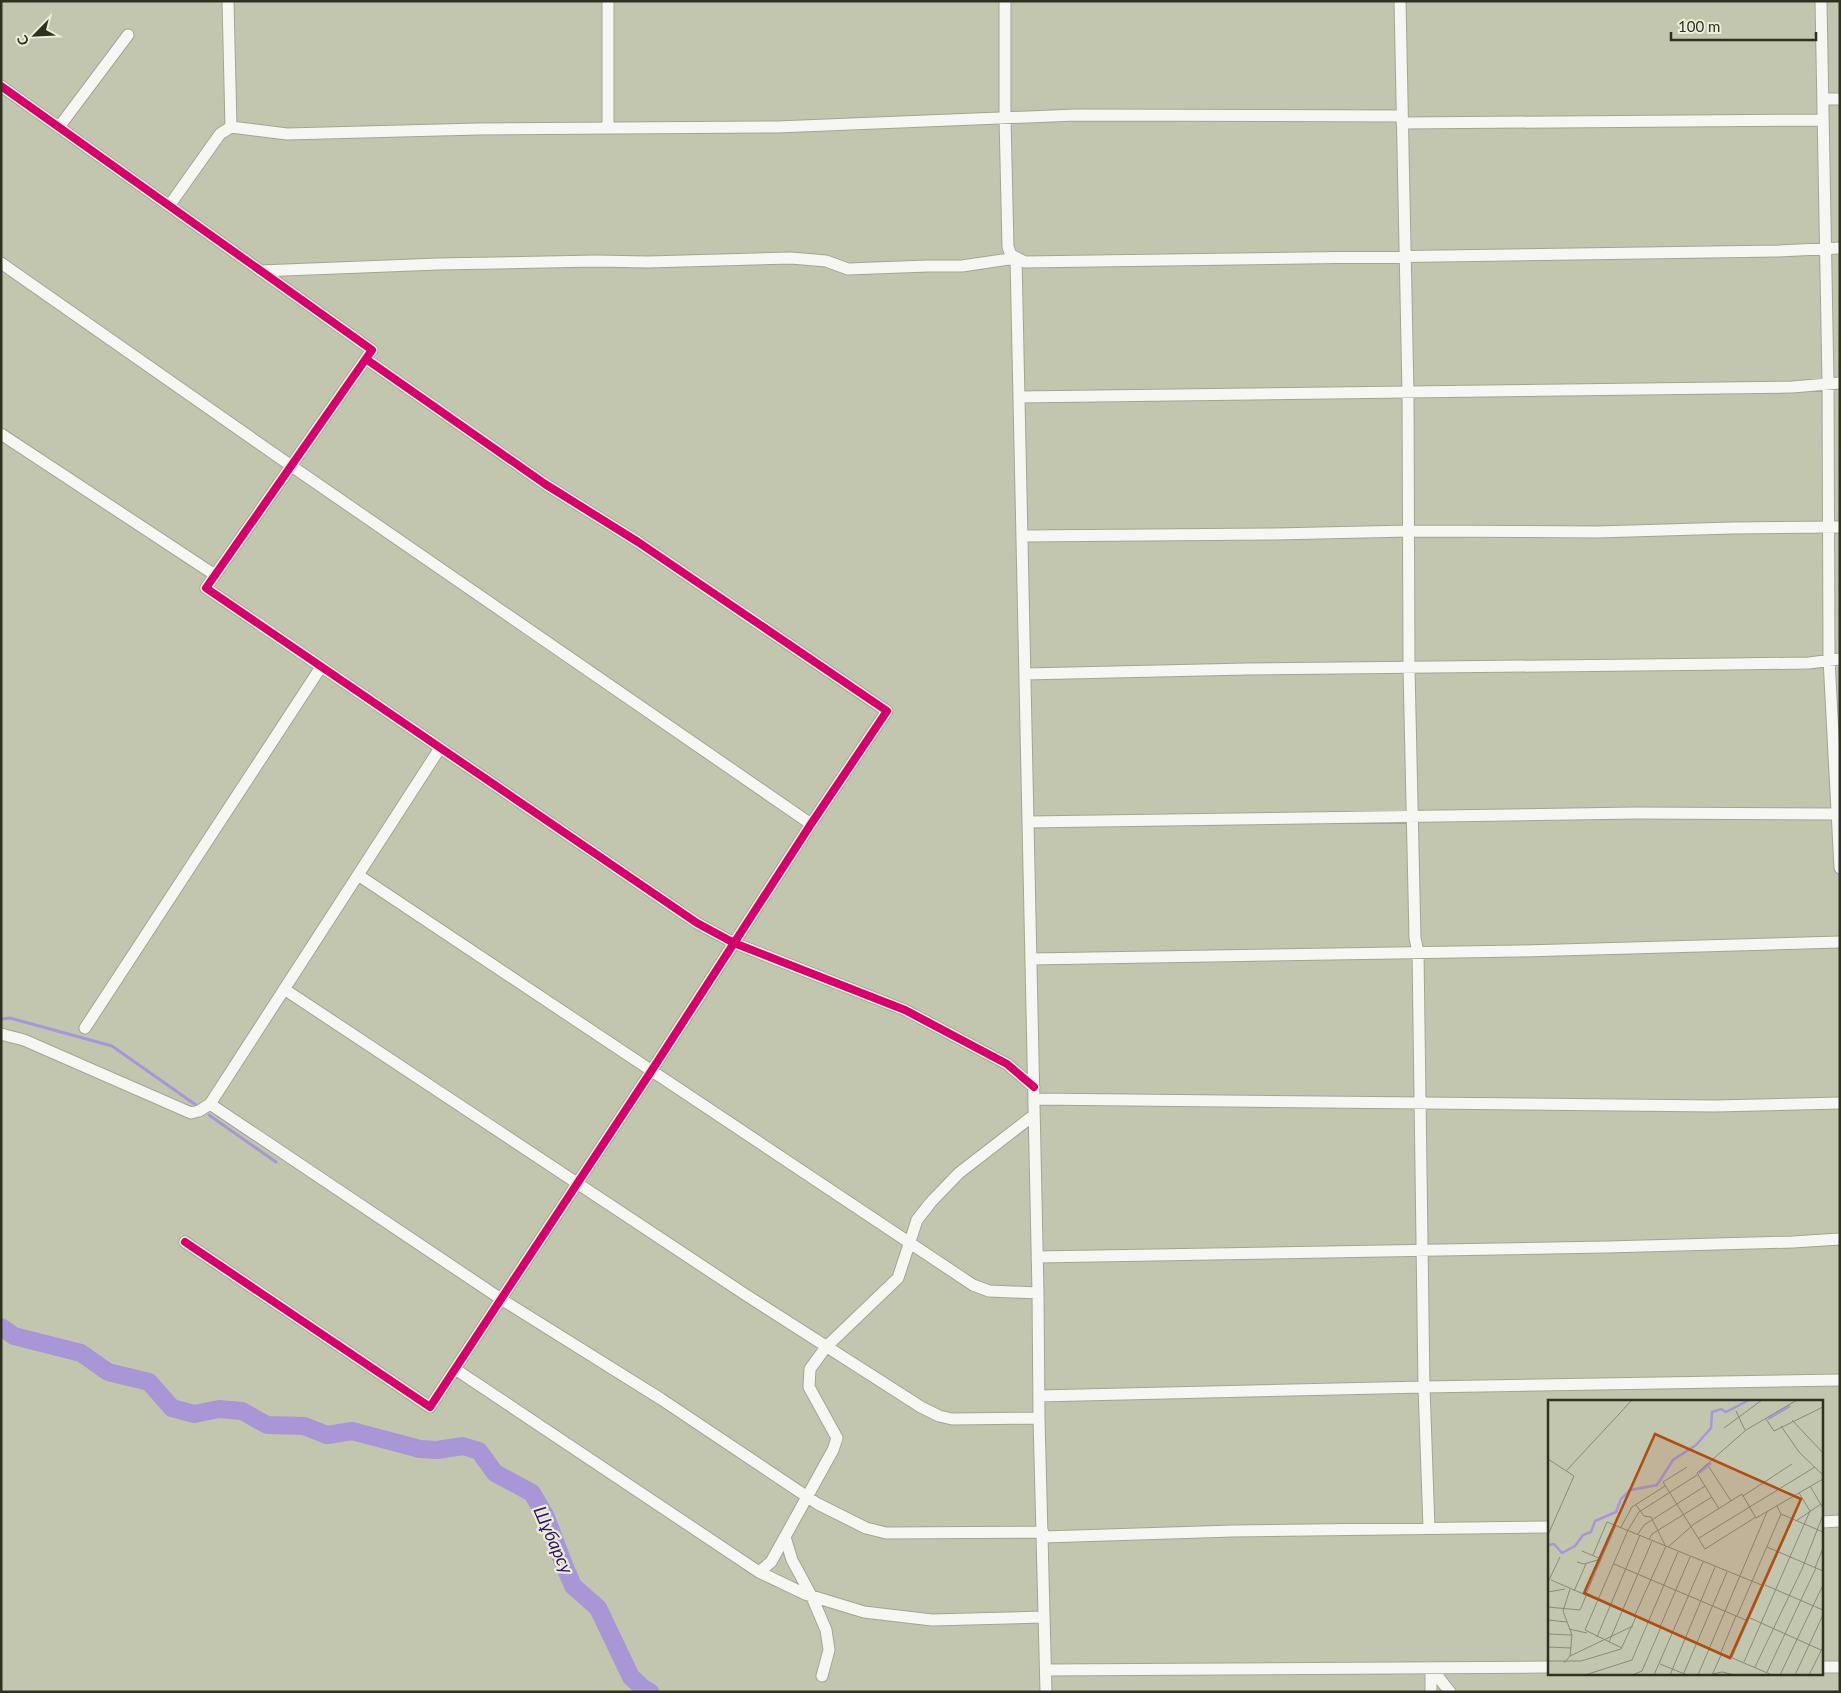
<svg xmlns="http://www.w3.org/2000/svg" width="1841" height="1693" font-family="Lato,sans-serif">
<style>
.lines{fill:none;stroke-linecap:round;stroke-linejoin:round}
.stream{stroke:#a896d6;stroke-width:3}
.river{stroke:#a896d6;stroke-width:18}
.street-casing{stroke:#a3a593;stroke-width:13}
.street{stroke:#f6f6f3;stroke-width:11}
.cycleway-casing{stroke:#ebeed9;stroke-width:11}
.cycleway{stroke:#d6006c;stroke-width:8}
.labels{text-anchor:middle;stroke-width:4.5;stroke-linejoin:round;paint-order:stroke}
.water-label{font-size:18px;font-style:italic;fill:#34106a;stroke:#ebeed9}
.inset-river{fill:none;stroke:#a896d6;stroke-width:2.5}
.inset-road{fill:none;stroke:#888a76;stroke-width:1}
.view{fill:#b04d12;fill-opacity:0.15;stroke:#b04d12;stroke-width:2.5}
.inset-edge{fill:none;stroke:#2f3120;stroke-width:2.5}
</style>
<rect width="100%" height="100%" fill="#c3c6af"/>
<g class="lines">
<!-- stream -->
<path class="stream" d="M1,1019L10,1018L112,1046L196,1105
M209,1115L276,1162"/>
<!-- river -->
<path class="river" d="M1,1327L14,1336L81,1353L108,1372L149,1382L172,1408L194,1414L219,1409L242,1411L267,1425L304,1426L327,1435L352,1431L420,1449L437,1450L463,1446L479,1451L495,1473L532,1493L546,1517L562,1560L573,1586L598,1608L631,1677L643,1688L650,1692"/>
<!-- street casing -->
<g class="street-casing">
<path id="street" d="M228,1L231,127
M608,1V127
M1005,1V118L1008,247L1011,255L1025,262C1276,260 1527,256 1778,251L1840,248
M1400,1L1408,393L1409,668L1415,938L1418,952L1424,1387L1429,1528
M1821,1L1828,383L1829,659L1840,868
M1,86L372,350L206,588L697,923L734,943L905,1010L1007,1064L1034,1087
M1824,99H1840
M1402,123L1823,120
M59,127L128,35
M169,206L220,134L231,127L287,134L478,129L777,127L1076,115L1402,116
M1016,258L1038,1293L1039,1418L1046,1692
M1,263L290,465L811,824
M260,271L438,264L596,261L648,262L791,258L826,261L848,269L928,266H962L1016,258
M1019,397L1792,387L1840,383
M1,434L215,575
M1022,536L1275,534L1409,531L1597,532L1732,528L1840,527
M1025,674L1247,669L1730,664L1809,663L1840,659
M1028,822L1636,813L1836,814
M358,875L973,1285L989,1291L1038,1293
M1031,959L1520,951L1840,942
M284,989L746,1295L921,1407L939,1416L952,1419L1039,1418
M85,1028L321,667
M1,1034L24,1040L191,1113L199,1111L210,1104L440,748
M1034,1099L1715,1106L1840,1103
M210,1104L501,1299L661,1399L818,1504L866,1528L886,1533L1043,1532
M185,1242L430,1407L652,1070L811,824L887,711L638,542L545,484L366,359
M1037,1257L1607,1247L1793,1242L1840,1239
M455,1369L759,1572L805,1594L864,1612L932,1620L1044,1617
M1039,1396L1424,1387L1840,1380
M1822,1522L1840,1521
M785,1537L792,1560L812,1597L826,1630L829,1650L822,1676
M1043,1537L1233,1531L1550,1527
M759,1572L771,1562L833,1450L837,1438L809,1387L810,1369L826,1347L898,1278L917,1220L931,1202L959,1173L1034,1115
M1822,1667H1840
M1431,1668L1450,1692
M1431,1668V1692
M1046,1670L1550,1667"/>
</g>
<!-- street -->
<use href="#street" class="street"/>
<!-- cycleway casing -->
<g class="cycleway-casing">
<path id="cycleway" d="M1,86L372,350L206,588L697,923L734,943L905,1010L1007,1064L1034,1087
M185,1242L430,1407L652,1070L811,824L887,711L638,542L545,484L366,359"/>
</g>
<!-- cycleway -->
<use href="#cycleway" class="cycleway"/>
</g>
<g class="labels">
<!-- water labels -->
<g class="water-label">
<text transform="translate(553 1540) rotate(66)" y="6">Шұбарсу</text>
</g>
</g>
<!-- overview -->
<g transform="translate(1548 1400)">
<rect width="275" height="275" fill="#c3c6af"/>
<path class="inset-river" d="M220,19L242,6M151,73L163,63M0,145L6,144L14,153L27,146L35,135L43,132L47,121L68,112L73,99L82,90L109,85L125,60L148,45L163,28L164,12L173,9L178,12L201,0"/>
<path class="inset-road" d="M188,11L197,30M218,19L226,31L275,7M244,20L275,53M233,26L251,52L275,75M176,28L214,0M0,59L26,76L0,135M139,67L115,82L157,149L208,117M161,67L183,101M19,70L84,0M262,86L275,108M251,93L262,111M195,96L244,64M88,105L96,116L103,117L117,145M229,106L233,114L275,132M171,109L149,73L198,30L249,0M248,121L273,104M73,127L84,107L117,86M80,130L91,112L149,75M90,134L96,125L157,86M151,138L267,67M101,139L104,134L164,97M120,147L146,124L194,94L208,118L275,79M219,147L275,171M34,151L53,159M45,155L59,122L216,186M29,162L36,164L53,159M66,164L200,221M267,168L275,148M3,180L224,275M0,182L12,157M217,185L275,210M22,189L15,211L24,235L22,256M26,191L38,164M0,192L17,189M37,196L68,125M0,207L32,210L38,196M189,216L233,114M86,217L118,146M202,218L273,250M0,220L19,222M112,227L142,157M21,229L39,233M0,234L24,235M49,237L92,135M61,242L104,141M0,247L23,248M74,248L37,230L80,130M173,252L188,216M184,257L245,119M0,261H33L73,249L88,217M196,262L262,111M16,263L22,256L85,226M112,264L139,275M207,267L254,169L275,115M219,272L268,168M165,274L174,272L187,275M37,275L84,260L130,152M84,275L94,271L113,227M106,275L155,162M122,275L167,167M135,275L179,172M150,275L219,112M164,275L174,253M232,275L275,185M247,275L275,215M261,275L275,247"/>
<path class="view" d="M107,34L253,99L182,258L36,193Z"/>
<rect width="275" height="275" class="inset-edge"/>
</g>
<!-- border -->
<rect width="1841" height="1693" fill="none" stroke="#2f3120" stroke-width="5"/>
<!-- north arrow -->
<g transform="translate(35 35) rotate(246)" stroke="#ebeed9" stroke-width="4" paint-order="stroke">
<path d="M0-4L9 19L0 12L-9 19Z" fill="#2f3120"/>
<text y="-8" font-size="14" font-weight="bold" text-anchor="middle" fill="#2f3120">С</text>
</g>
<!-- scale -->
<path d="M1671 32v8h145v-8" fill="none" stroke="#2f3120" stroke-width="2.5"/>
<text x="1678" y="32" font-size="15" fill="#2f3120" stroke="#ebeed9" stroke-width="4" paint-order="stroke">100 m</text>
</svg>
